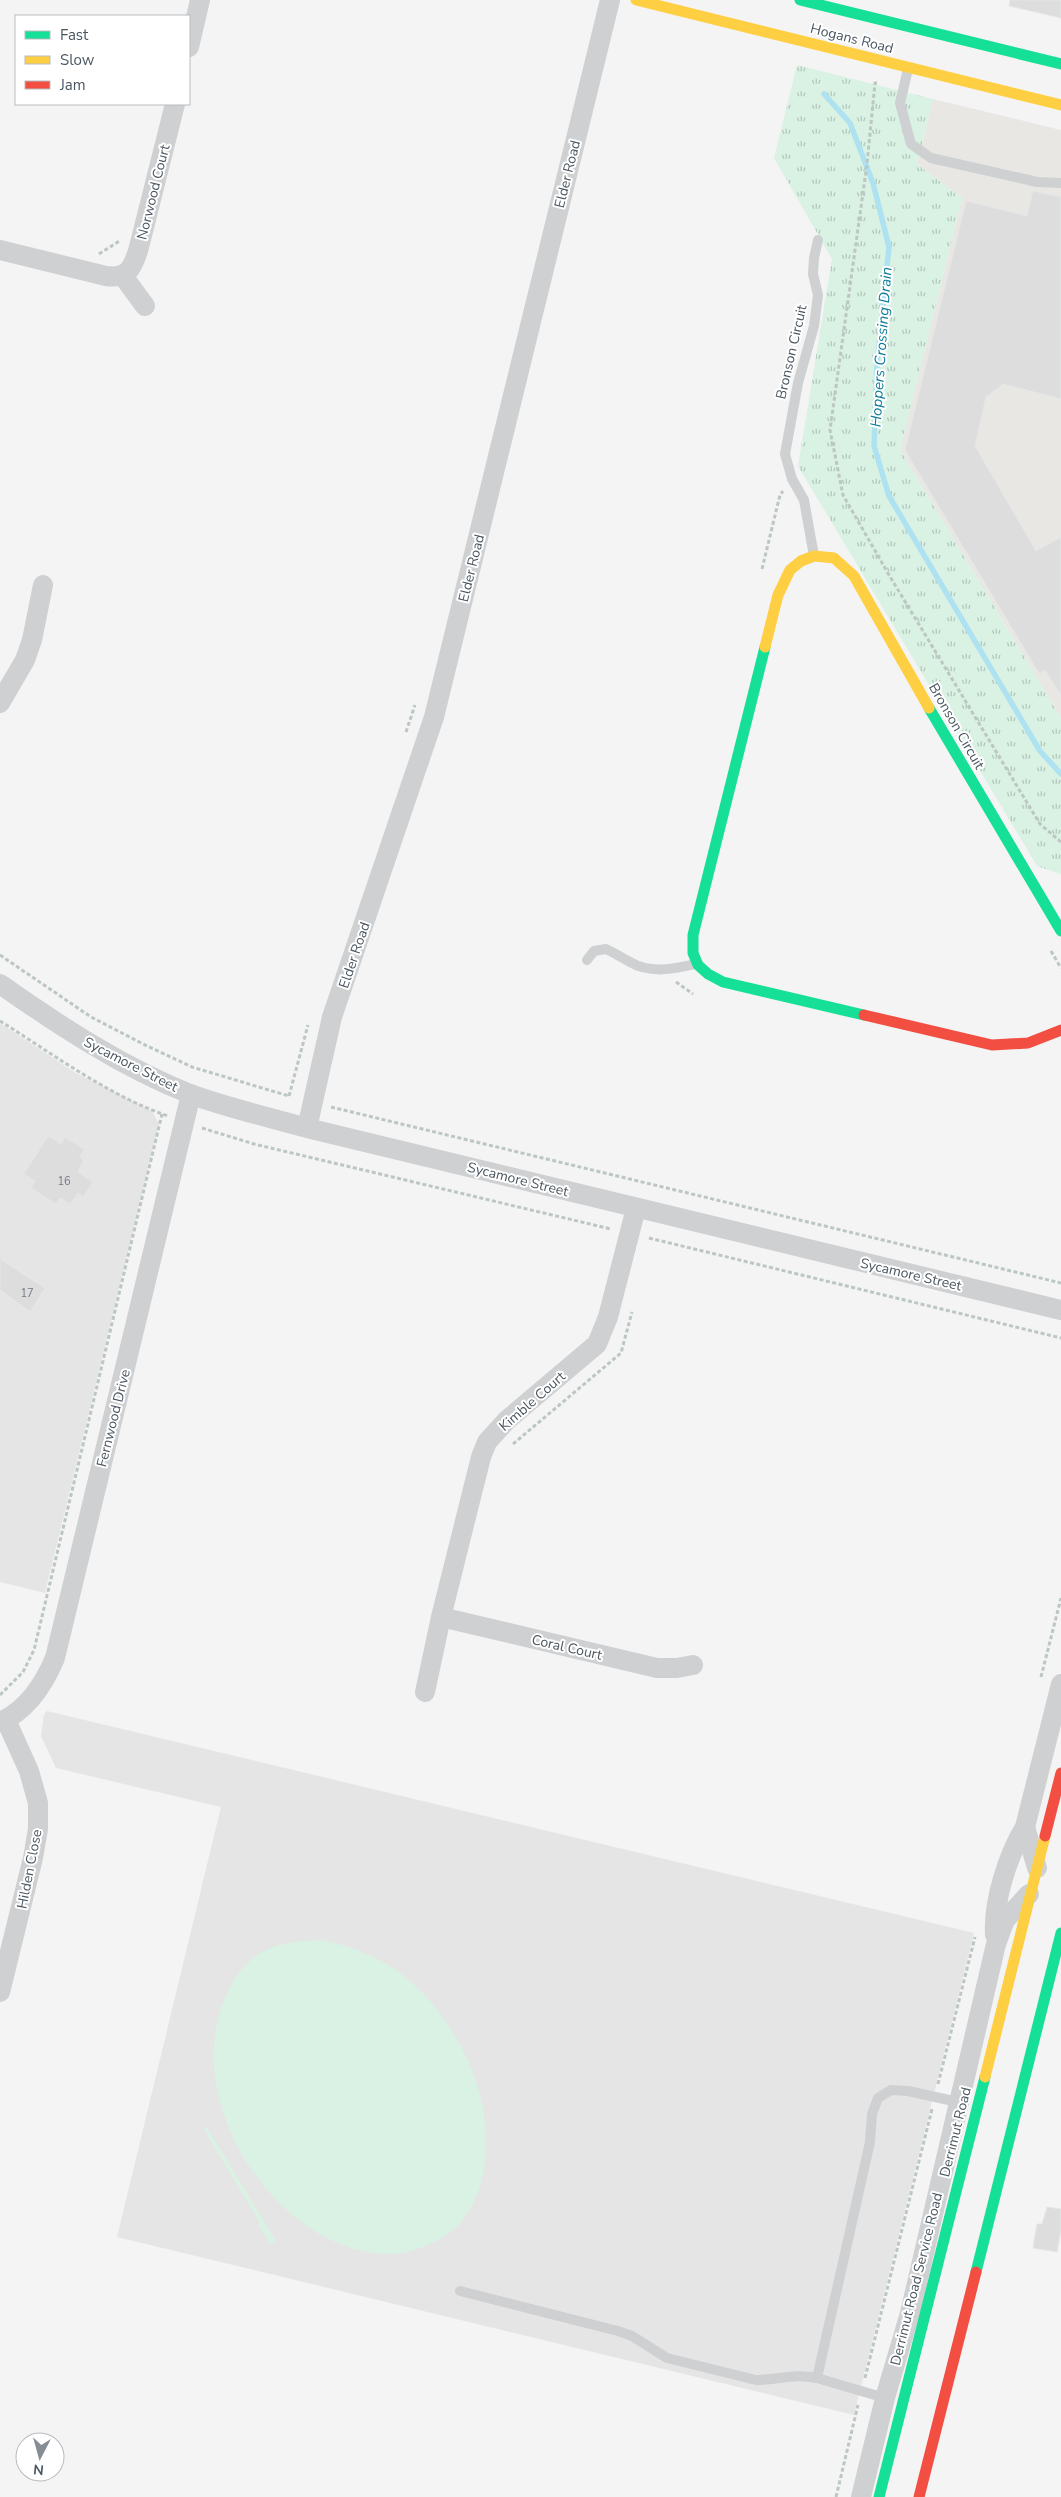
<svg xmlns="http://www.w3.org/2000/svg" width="1061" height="2497" font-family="'Nunito Sans',sans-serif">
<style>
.commercial{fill:#e8e7e3}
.education{fill:#e6e5e6}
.grass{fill:#d9f2e3}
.park{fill:url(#park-tufts)}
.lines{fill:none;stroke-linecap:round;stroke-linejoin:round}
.stream{stroke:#aee2f0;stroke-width:5.5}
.building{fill:#ddddde;stroke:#e5e6e7}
.path{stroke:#bcc7c4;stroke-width:3;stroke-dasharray:4 2.5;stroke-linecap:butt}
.lane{stroke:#ced0d2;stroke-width:10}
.street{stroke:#ced0d2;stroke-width:20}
.fast{stroke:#16e098;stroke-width:11}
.slow{stroke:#ffcf43;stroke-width:11}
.jam{stroke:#f24e42;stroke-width:11}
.labels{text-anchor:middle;stroke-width:4;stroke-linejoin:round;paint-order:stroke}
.number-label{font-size:11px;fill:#707881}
.street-label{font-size:14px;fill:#4a5661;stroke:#fff}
.water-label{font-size:15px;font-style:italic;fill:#0c7c9b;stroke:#fff}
</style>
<defs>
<pattern id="park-tufts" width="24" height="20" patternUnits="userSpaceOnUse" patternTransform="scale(1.25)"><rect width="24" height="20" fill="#d9f2e3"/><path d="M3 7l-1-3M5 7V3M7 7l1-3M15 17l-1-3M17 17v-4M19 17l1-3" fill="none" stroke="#b2c7bb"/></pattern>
</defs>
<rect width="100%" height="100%" fill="#f4f4f4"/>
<!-- commercial -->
<path class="commercial" d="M933,99L1061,130V718L900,450L962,198L917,164Z"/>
<!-- education -->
<path class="education" d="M0,1023L76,1073L152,1111L159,1124L45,1593L0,1582Z
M47,1711L974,1933L854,2415L117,2237L221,1807L56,1768L41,1736L44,1714Z"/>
<!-- grass -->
<path class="grass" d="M322,1940C355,1947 387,1960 412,1983C443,2011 468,2051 479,2092C491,2131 489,2186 463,2220C451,2236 426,2247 408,2252C379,2258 349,2250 323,2236C245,2193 188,2083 226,1996C236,1972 251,1955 276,1946C291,1941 307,1941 322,1940Z
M207,2128L276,2241L270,2244L258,2224L260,2223L204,2129Z"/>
<!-- park -->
<path class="park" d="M797,65L933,99L917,164L962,198L900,450L1061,718V874L1037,866L798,466L832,259L774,158Z"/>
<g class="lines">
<!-- stream -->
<path class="stream" d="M824,94L850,123L873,183L889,247L877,364L874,446L889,496L1040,751L1061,774"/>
</g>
<!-- building -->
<path class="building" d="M1010,0H1061V18L1009,6Z
M1033,191L1061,197V399L1003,384L986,397L975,446L1036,551L1061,537V695L1045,670L1039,673L905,450L966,201L1027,216Z
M48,1136L61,1144L65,1137L84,1149L80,1157L84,1160L78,1172L93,1182L83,1197L78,1193L70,1204L60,1198L56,1204L31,1188L35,1181L24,1174Z
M0,1259L45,1288L30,1312L0,1290Z
M1047,2207L1061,2209V2230L1057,2252L1033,2248L1037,2224H1042Z"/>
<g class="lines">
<!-- path -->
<path class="path" d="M877,83H875L867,164L830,430L843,495L889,575L1040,824L1061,842
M99,254L121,240
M762,569L780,495L783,491
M406,732L415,705
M1051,951L1061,968
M0,955L91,1017L147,1046L192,1067L289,1096
M676,982L693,994
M0,1021C53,1054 109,1096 168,1116
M289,1096L308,1025
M331,1107L1061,1283
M202,1128L254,1144L611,1229
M649,1238L1061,1338
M513,1444L621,1353L632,1312
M1041,1677L1061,1598
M0,1695L23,1672L34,1650L162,1114
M938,2084L975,1937
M865,2378L932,2109
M836,2497L858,2405"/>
<!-- lane -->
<path class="lane" d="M908,69L900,103L911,144L931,158L1037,182L1061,183
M814,556L804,500L792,479L785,454L798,383L814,326L818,295L813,274L814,258L818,240
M587,960L594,951L606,949C615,953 622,958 630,962C650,974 674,969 695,964
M460,2291L618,2331L632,2336L667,2358L756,2380C779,2380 794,2373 817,2378
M885,2398L817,2378L870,2142L872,2114L878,2098L891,2090L908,2091L958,2102"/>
<!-- street -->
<path class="street" d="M189,47L200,0
M0,250L106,276C127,279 132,269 138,251L175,104
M123,276L145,306
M0,703L25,660L32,640L43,585
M0,984C60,1026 122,1067 190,1094C228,1108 268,1117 307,1128L1061,1310
M307,1128L332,1017L434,717L610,0
M441,1617L657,1668H677L693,1665
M425,1692L441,1617L481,1457L487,1442L507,1420L597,1344L608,1317L636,1208
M0,1722C28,1710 44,1684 55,1658L191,1094
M1037,1868L1025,1827L1061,1684
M995,1935C993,1901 1008,1855 1025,1827
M0,1992L33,1858L38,1829V1803L29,1771L6,1720
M861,2497L885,2398L910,2313L996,1944L1005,1920L1029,1894"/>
<!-- fast -->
<path class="fast" d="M800,0L1061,64
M765,647L693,935V953L698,965L708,974L723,982L864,1015
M929,708L1061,931
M976,2272L1061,1933
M879,2497L985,2077"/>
<!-- slow -->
<path class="slow" d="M636,0L1061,105
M765,647L778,595L790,570L801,561L814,556L834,558L854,576L929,708
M985,2077L1045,1836"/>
<!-- jam -->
<path class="jam" d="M864,1015L992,1045L1028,1043L1061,1030
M1045,1836L1061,1773
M919,2497L976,2272"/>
</g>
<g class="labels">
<!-- number labels -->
<g class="number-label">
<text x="64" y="1185">16</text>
<text x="27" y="1297">17</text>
</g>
<!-- street labels -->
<g class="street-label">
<text transform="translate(852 38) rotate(14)" y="5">Hogans Road</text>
<text transform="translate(567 174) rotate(-76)" y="5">Elder Road</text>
<text transform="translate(153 192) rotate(-76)" y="5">Norwood Court</text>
<text transform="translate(791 352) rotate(-77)" y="5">Bronson Circuit</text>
<text transform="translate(471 568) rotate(-76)" y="5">Elder Road</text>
<text transform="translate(957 726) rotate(60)" y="5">Bronson Circuit</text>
<text transform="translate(354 955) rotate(-71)" y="5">Elder Road</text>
<text transform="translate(131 1064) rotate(27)" y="5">Sycamore Street</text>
<text transform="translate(518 1179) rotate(14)" y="5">Sycamore Street</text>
<text transform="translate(911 1274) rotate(13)" y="5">Sycamore Street</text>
<text transform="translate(532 1401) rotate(-41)" y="5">Kimble Court</text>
<text transform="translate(113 1418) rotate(-76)" y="5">Fernwood Drive</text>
<text transform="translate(567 1647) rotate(13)" y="5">Coral Court</text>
<text transform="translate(29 1869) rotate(-79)" y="5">Hilden Close</text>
<text transform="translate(955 2132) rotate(-76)" y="5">Derrimut Road</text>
<text transform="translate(916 2279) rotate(-76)" y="5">Derrimut Road Service Road</text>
</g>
<!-- water labels -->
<g class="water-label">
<text transform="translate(881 347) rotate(-86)" y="5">Hoppers Crossing Drain</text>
</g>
</g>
<!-- legend -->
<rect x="15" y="15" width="175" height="90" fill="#ffffff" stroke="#b7bbc0"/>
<rect x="25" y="31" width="25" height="8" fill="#16e098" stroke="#b7bbc0"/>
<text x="60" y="40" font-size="15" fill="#4a5661">Fast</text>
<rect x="25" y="56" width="25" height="8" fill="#ffcf43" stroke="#b7bbc0"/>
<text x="60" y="65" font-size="15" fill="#4a5661">Slow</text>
<rect x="25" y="81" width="25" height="8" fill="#f24e42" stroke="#b7bbc0"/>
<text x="60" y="90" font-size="15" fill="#4a5661">Jam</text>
<!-- north arrow -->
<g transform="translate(40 2457) rotate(186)"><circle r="24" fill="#ffffff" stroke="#b7bbc0"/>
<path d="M0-4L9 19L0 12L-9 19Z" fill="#868d94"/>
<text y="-8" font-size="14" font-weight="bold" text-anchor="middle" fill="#4a5661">N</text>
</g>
</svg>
